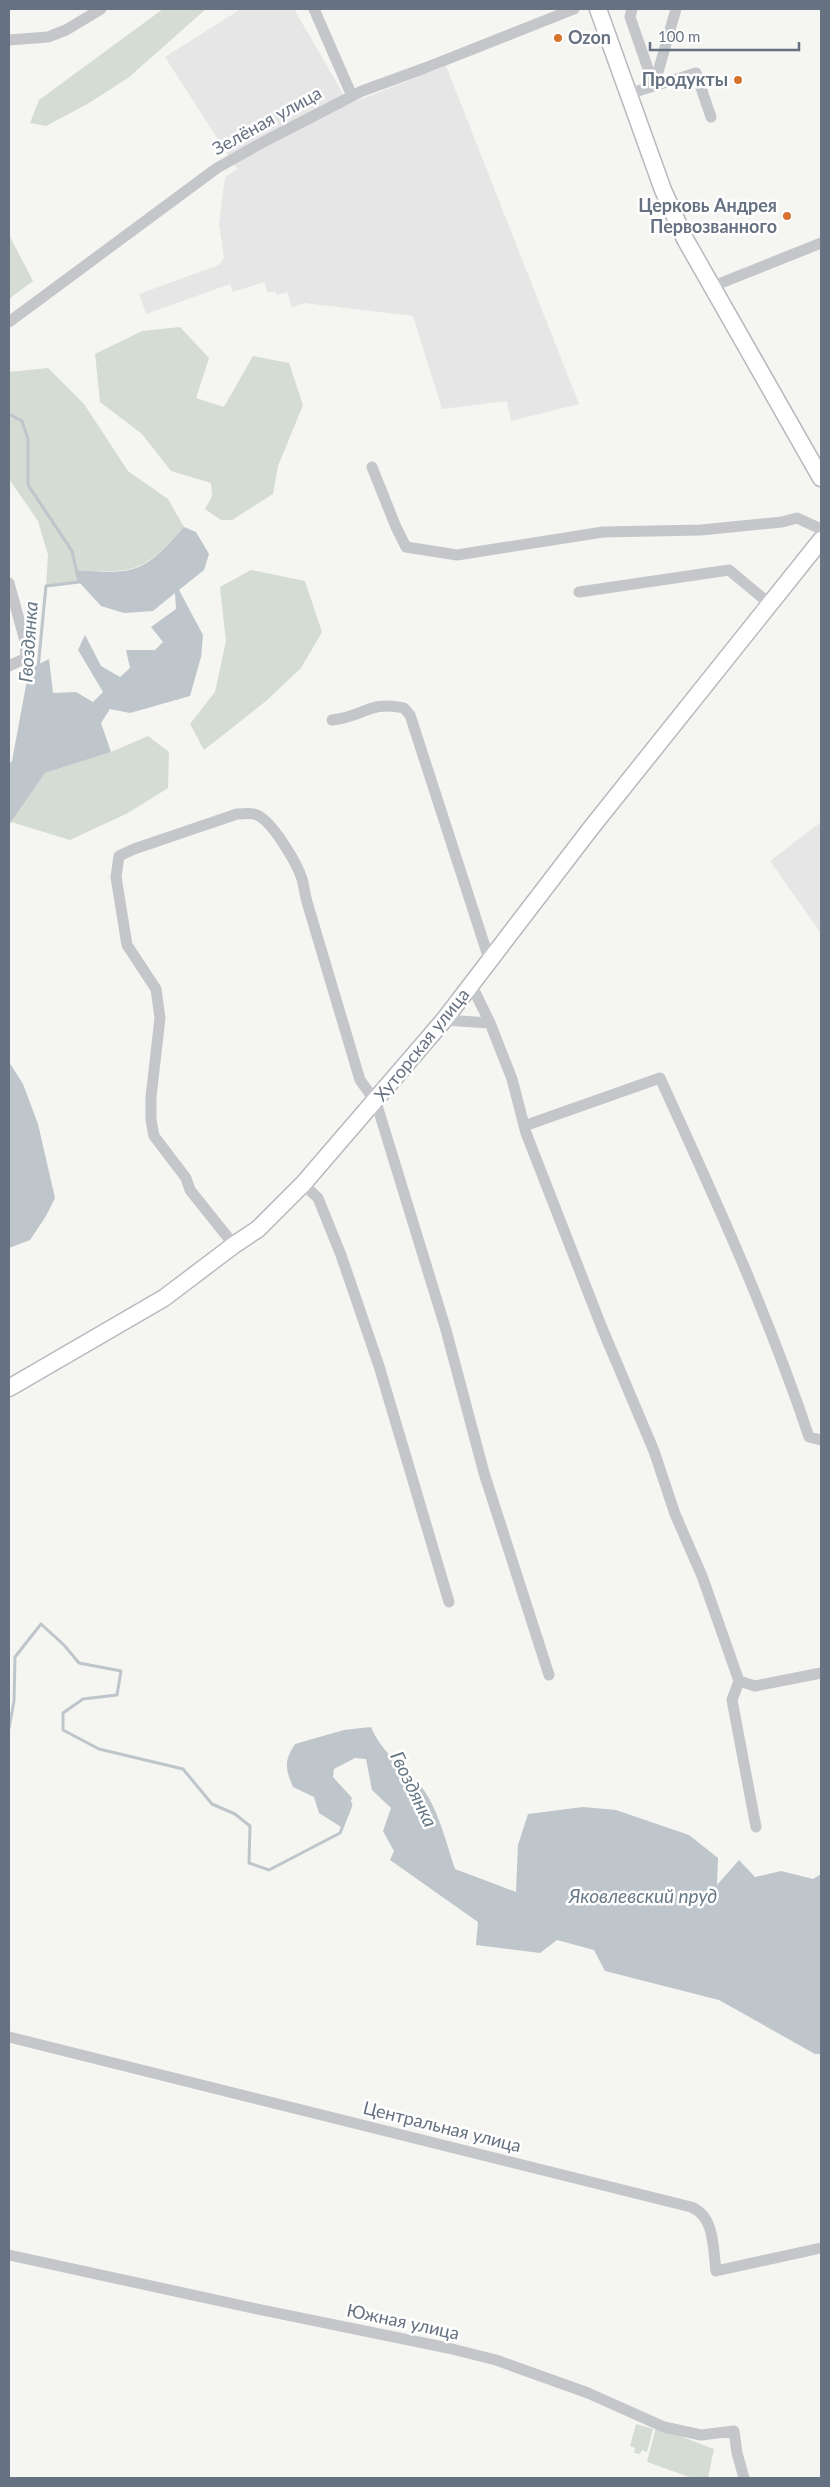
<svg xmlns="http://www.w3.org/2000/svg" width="830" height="2487" font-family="Lato,sans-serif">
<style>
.built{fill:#e5e6e5}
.green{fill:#d5dcd3}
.water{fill:#bec5cb}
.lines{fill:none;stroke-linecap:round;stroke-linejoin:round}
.stream{stroke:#bec5cb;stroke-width:3}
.secondary-casing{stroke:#b6b9be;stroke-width:19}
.minor{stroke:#c4c6ca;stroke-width:11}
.secondary{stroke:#fff;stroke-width:16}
.poi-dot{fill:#d8732f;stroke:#fff;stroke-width:2}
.labels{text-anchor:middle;stroke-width:5;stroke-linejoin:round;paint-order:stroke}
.poi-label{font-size:18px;font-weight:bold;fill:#667181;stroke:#fff;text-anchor:end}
.street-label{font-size:18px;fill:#667181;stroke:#fff}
.water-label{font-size:19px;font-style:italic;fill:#677885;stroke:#fff}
</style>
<rect width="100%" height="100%" fill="#f5f5f2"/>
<!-- built -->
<path class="built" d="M241,9H294L349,104L446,66L579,404L511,421L507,401L442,409L413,316L304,303L292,307L287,292L277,295L275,291L268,293L264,282L233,292L230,284L146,314L139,294L219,265L224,258L219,224L225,177L237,169L165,57Z
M821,822V933L770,861Z"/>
<!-- green -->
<path class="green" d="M163,9H206L128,78L89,103L46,126L30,123L39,100Z
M9,235L33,281L9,299Z
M180,327L209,358L196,398L224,407L253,356L289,363L303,405L278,466L273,494L232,520H221L205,509L212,496L211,483L171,471L142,434L100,402L95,354L142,331Z
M48,368L84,404L128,471L168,499L184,527C144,571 137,574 77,570L79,582L46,586L48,555L38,521L9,479V372Z
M251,570L305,581L322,632L301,668L266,701L204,750L190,724L215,692L226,641L220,587Z
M148,736L169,752L168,788L128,813L70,840L11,822L45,773L111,752Z
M636,2424L653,2429L647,2452L642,2450L640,2454L634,2453L635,2448L630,2446Z
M656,2427L714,2449L708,2478H692L647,2462Z"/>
<!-- water -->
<path class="water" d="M184,527L196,532L209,554L204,570L179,590L203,635L201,657L190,696L130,713L110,709L101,723L111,752L45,773L9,825V764L12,761L29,669L49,659L53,693L76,692L93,702L103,692L78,650L85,635L101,666L120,677L130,668L126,650H155L163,642L151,627L176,609L175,593L153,611L124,613L101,606L79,582L77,570C137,575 144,572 184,527Z
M9,1062L23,1084L38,1124L55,1198L46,1216L30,1240L9,1248Z
M371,1727C382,1754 405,1767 423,1789C438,1809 447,1845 455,1869L516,1892L518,1845L528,1814L583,1807L616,1810L689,1835L718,1858L717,1885L739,1860L755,1877L781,1871L813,1879L821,1874V2054H815L719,2000L605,1971L594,1950L557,1940L540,1953L476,1945L478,1922L390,1860L394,1851L383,1831L391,1808L372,1790L366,1759L355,1758L334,1769L333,1777L352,1798L341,1827L319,1813L314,1797L293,1787C285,1768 284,1761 295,1744L344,1730Z"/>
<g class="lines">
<!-- stream -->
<path class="stream" d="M9,414L22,421L28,439V485L72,551L79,582L46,586L38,668
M9,1728L14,1701L15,1657L41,1624L64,1645L79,1663L121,1671L117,1695L83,1699L63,1713V1730L99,1749L183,1769L212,1804L235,1814L250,1826L249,1863L269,1870L340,1833L351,1805L349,1801"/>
<!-- secondary casing -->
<g class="secondary-casing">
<path id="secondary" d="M598,9L663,190L685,239L821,478
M9,1388L164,1298L234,1245L258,1229L303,1184L444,1020L591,828L821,540"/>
</g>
<!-- minor -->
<path class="minor" d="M314,9L352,96
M9,40L48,37L66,30L101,9
M654,86L696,73L711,117
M654,86L676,9
M628,94L654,86L630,17L632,9
M711,287L821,243
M9,322L217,168L267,140L362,91L425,68L574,9
M372,467L396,527L406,547L457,555L603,532L701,530L782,522L797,518L821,529
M9,583L25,641L26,658L9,666
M579,592L729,570L770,604
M332,720C364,717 369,700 404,708L410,715L489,959
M471,984L490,1023L512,1079L526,1133L602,1328L654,1451L675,1514L702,1576L739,1681L755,1686L821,1673
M444,1020L490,1023
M524,1126L660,1078C714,1196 768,1314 809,1437L821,1440
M303,1184L318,1198L341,1255L379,1366L449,1602
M234,1245L190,1190L186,1178L154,1136L151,1120V1097L160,1018L156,989L127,945L116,877L119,856L134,849L237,814C243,814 251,812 257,815C272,821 297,863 302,879C304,886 305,895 307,902L360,1080L376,1102L446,1330L484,1473L549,1675
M739,1681L732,1700L756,1827
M9,2037L691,2207C715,2216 713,2249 716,2271L821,2248
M9,2255L257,2309L448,2348L496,2360L588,2393L664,2427L701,2435L734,2431L737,2453L744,2478"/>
<!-- secondary -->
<use href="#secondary" class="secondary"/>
</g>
<!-- markers -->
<g class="poi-dot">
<circle cx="558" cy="38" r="5"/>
<circle cx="738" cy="80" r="5"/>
<circle cx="787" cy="216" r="5"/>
</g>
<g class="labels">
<!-- poi labels -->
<g class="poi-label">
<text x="568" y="44" text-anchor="start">Ozon</text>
<text x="728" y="86">Продукты</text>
<text x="777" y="212">Церковь Андрея<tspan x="777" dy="21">Первозванного</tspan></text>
</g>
<!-- street labels -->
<g class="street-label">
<text transform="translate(267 121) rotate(-29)" y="6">Зелёная улица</text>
<text transform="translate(422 1045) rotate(-51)" y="6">Хуторская улица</text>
<text transform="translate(442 2127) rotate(14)" y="6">Центральная улица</text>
<text transform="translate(403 2322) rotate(12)" y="6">Южная улица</text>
</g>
<!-- water labels -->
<g class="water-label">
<text transform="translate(28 642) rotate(-86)" y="7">Гвоздянка</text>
<text transform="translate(414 1789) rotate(64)" y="7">Гвоздянка</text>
<text x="643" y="1903">Яковлевский пруд</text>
</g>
</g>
<!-- border -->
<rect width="830" height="2487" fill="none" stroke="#667181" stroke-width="20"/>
<!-- scale -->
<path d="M650 42v8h149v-8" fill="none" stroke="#667181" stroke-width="2.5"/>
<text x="658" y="42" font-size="15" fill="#667181" stroke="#ffffff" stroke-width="4" paint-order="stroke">100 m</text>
</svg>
